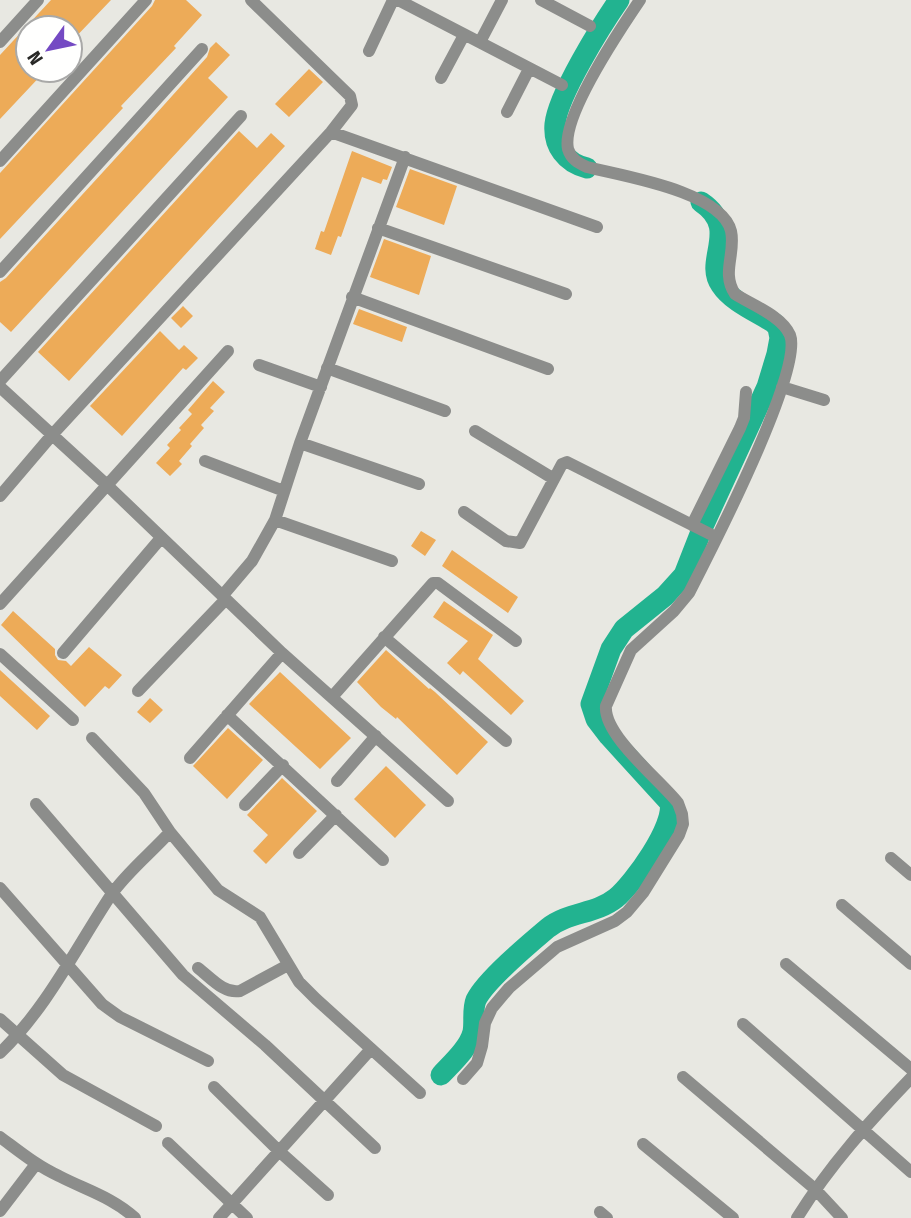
<svg xmlns="http://www.w3.org/2000/svg" width="911" height="1218" font-family="'Fira Sans Condensed',sans-serif">
<style>
.lines{fill:none;stroke-linecap:round;stroke-linejoin:round}
.river{stroke:#22b390;stroke-width:21}
.building{fill:#edab58}
.minor{stroke:#8c8d8b;stroke-width:12}
</style>
<rect width="100%" height="100%" fill="#e8e8e2"/>
<g class="lines">
<!-- river -->
<path class="river" d="M587,168C566,163 553,146 555,124C558,95 601,26 619,0
M441,1075C452,1063 469,1048 473,1032C475,1022 472,1010 476,1000C486,980 529,944 548,928C568,912 596,914 616,898C634,883 675,826 670,803L609,736L596,719L591,704L611,649L624,629L665,596L684,575L704,524L767,387L777,354L780,338L778,328L774,323C757,312 732,302 721,285C703,260 741,229 701,202"/>
</g>
<!-- building -->
<path class="building" d="M51,0H111L70,43V28H28V70H46L0,119V55Z
M155,0H186L202,15L174,46L176,48L121,106L123,108L0,239V173L152,6Z
M216,42L230,55L208,78L228,97L11,332L0,322V282L6,278L146,125L207,57L210,48Z
M309,69L323,82L289,117L275,104Z
M239,131L257,148L271,133L285,146L69,381L38,352Z
M352,151L392,167L387,180L383,179L381,184L362,177L341,237L338,236L331,255L315,249L321,231L324,232Z
M410,169L457,186L444,225L396,207Z
M384,239L431,256L419,295L370,277Z
M183,306L193,316L181,328L171,318Z
M359,309L407,327L402,342L353,324Z
M160,331L179,350L184,345L198,358L186,370L183,368L122,436L90,406Z
M213,381L225,392L210,408L214,411L201,425L204,428L190,444L192,446L179,461L182,464L170,476L156,463L170,448L167,445L181,430L179,428L192,414L188,410Z
M421,531L436,540L425,556L411,546Z
M452,550L518,597L508,613L442,566Z
M444,601L493,635L478,659L524,701L511,715L463,671L460,675L447,663L468,641L433,617Z
M13,611L55,649V655L58,660L66,661L71,666L89,647L122,675L109,689L105,686L85,707L1,625Z
M386,650L429,689L430,688L435,692L488,742L457,775L397,717L396,719L381,707L357,682Z
M0,670L50,716L37,730L0,696Z
M280,672L351,738L320,769L249,704Z
M150,698L163,710L150,723L137,712Z
M228,728L263,760L227,799L193,766Z
M386,766L426,805L395,838L354,799Z
M282,778L317,811L266,864L253,851L268,835L247,815Z"/>
<g class="lines">
<!-- minor -->
<path class="minor" d="M398,0L562,85
M541,0L590,26
M0,42L38,0
M480,42L502,0
M369,51L393,0
M441,78L464,35
M507,112L529,69
M331,132L597,227
M0,161L146,0
M378,228L566,294
M0,272L202,49
M352,297L548,369
M259,365L321,387
M327,368L445,411
M0,381L241,116
M0,387L108,486L282,653L448,801
M782,387L824,400
M475,431L554,479
M300,443L419,484
M205,461L284,491
M0,496L52,435L331,132L352,105L350,96L251,0
M464,512L506,541L520,543L562,464L567,462L716,537
M275,520L392,561
M692,525L740,428L744,418L746,392
M223,595L252,561L275,520L300,443L405,157
M0,604L228,351
M384,637L506,741
M63,653L161,538
M0,654L73,720
M138,691L226,599
M332,697L433,583H438L516,641
M227,715L383,860
M92,738L144,793L170,832L218,890L260,917L299,982L316,999L420,1093
M190,758L282,653
M337,781L376,736
M36,804L183,975L265,1045L375,1148
M245,805L283,765
M299,853L336,815
M891,858L911,875
M0,888L102,1004L120,1017L208,1061
M842,905L911,964
M786,964L911,1069
M198,968C211,978 224,994 240,991L288,965
M0,1019L63,1075L156,1126
M743,1024L911,1172
M0,1053C46,1009 76,948 111,895C127,872 151,853 170,832
M683,1077L815,1189L842,1218
M463,1079L477,1063L482,1046L485,1023L492,1008L509,988L557,947L615,921L627,912L643,893L679,835L683,824L682,814L678,803C660,780 603,735 606,706L631,650L674,611L689,593C709,554 804,370 790,335C782,316 752,305 735,294C721,273 736,253 731,231C721,191 622,176 587,167C578,163 571,159 568,149C561,117 621,28 640,0
M214,1087L280,1152L328,1195
M0,1137C19,1151 37,1166 59,1176C86,1190 112,1197 135,1218
M168,1143L247,1218
M643,1144L733,1218
M0,1211L36,1164
M600,1212L607,1218
M219,1218L371,1049
M797,1218C829,1166 869,1122 911,1078"/>
</g>
<!-- north arrow -->
<g transform="translate(49 49) rotate(237)"><circle r="33" fill="#fffffe" stroke="#a9a9a8" stroke-width="2"/>
<path d="M0-5L12 26L0 18L-12 26Z" fill="#744ac3"/>
<text y="-10" font-size="19" font-weight="bold" text-anchor="middle" fill="#282826">N</text>
</g>
</svg>
